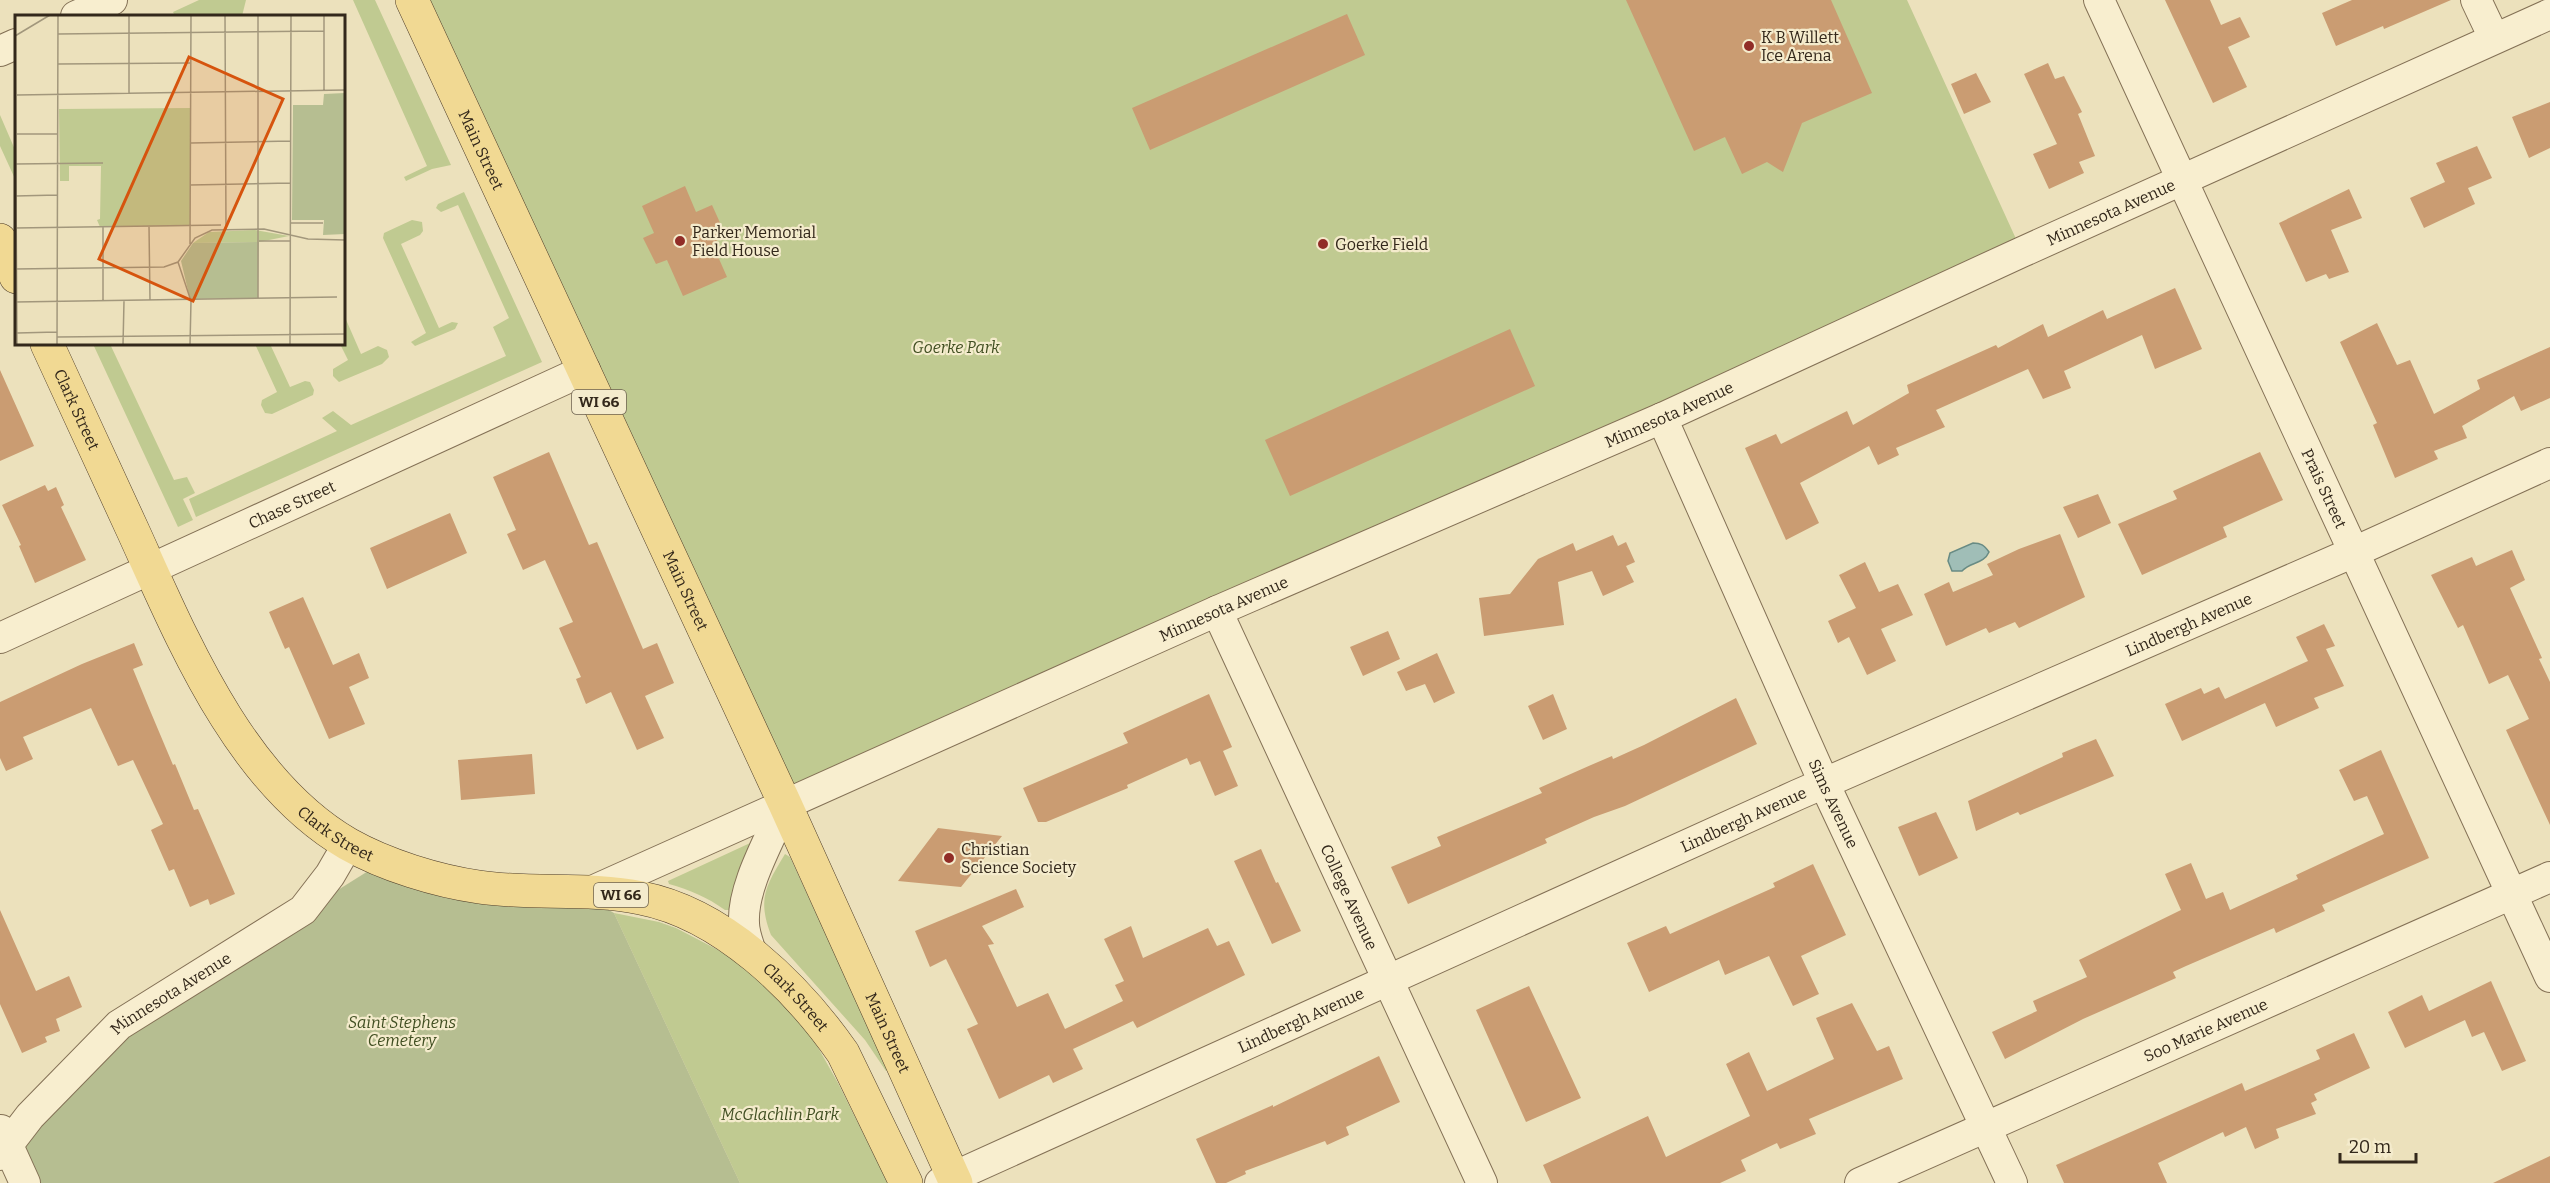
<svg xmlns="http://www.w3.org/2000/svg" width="2550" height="1183" font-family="Bitter,serif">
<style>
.green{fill:#c0ca91}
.cemetery{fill:#b6be91}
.water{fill:#a0beb7;stroke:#688b84;stroke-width:1.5}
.building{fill:#ca9c72}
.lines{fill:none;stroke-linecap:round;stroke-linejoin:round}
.street-casing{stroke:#847156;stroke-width:32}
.primary-casing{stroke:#513f2b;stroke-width:34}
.street{stroke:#f8eecf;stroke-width:30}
.primary{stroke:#f1d993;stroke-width:33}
.poi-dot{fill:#912d27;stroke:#f4ebcc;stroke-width:2}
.labels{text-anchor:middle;stroke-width:4.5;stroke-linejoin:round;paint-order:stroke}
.shield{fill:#f4ebcc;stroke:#6d6250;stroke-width:1.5}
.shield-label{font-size:15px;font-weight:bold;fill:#33281b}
.poi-label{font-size:16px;fill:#33281b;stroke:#f4ebcc;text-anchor:start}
.street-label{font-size:16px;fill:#33281b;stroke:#f4ebcc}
.park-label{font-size:16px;font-style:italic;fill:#414f22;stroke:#f4ebcc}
.inset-road{fill:none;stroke:#a2977c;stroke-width:1.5}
.view{fill:#d6540e;fill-opacity:0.15;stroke:#d6540e;stroke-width:3}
.inset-edge{fill:none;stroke:#33281b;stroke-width:3}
</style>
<rect width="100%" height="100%" fill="#ece1bc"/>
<!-- green -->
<path class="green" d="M199,0H246L242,16H175L173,12Z
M353,0H375L451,165L432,169L406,181L404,177L427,166Z
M410,0H1907L2022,252L785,804Z
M0,115L16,152V181L0,146Z
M464,192L542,362L196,517L189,499L337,431L322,418L333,411L351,425L506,356L493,327L509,318L458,205L441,212L436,208L438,204Z
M412,220L422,222L423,231L420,235L401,244L439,328L452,322L458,323L455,329L415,346L411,342L426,333L383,238L384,233Z
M344,315L361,354L378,346L387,350L389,357L382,364L339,382L333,376V369L348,360L340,344H344Z
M93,344H110L174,480L187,477L195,493L183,499L193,520L178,527Z
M255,344H270L290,387L305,381L310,382L314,390L313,395L272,414L265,413L261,405L262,400L277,392Z
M761,838L732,910H725C707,897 690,890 669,884L668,881Z
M785,854L790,857L888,1069L886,1071L865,1040L771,935C757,898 766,886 785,854Z
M614,913L659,922L676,928L722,952L758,978L806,1026L838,1083L888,1183H740Z"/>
<!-- cemetery -->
<path class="cemetery" d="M373,868L605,908L614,913L740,1183H32L12,1138L121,1026Z"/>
<!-- water -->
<path class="water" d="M1973,543C1981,543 1984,545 1989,552C1984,564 1970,562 1962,571H1952L1948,561L1950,553Z"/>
<!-- building -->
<path class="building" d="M1626,0H1831L1872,93L1802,123L1783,172L1767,162L1742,174L1725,137L1694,151Z
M2165,0H2210L2221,25L2240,17L2250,37L2228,47L2247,87L2213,103Z
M2352,0H2451L2384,29L2383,26L2336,46L2322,13Z
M1347,14L1365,55L1150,150L1132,108Z
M2048,63L2055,79L2064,76L2082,112L2078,114L2095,156L2079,162L2084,173L2049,189L2033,154L2057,144L2024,74Z
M1976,73L1991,102L1964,114L1951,84Z
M2550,102V148L2529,158L2512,117Z
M2477,146L2492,178L2468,188L2475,204L2424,228L2410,198L2445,182L2436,163Z
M685,186L696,212L712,205L726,236L712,243L727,277L683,296L667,260L656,264L643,238L654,233L642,206Z
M2349,189L2362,218L2331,230L2349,272L2329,279L2326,274L2306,282L2279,223Z
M2175,288L2202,349L2155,369L2142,335L2064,371L2071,388L2043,399L2028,369L1936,410L1945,427L1896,448L1899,455L1878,465L1869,446L1800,483L1819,523L1786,540L1745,448L1776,434L1781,444L1847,411L1853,425L1909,393L1907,385L1996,345L1998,348L2043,324L2048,337L2103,310L2107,319Z
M2377,323L2397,365L2410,360L2434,414L2480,389L2477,380L2550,347V398L2521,411L2514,396L2462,426L2467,438L2434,451L2438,459L2395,478L2373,425L2377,423L2340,342Z
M1510,329L1535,386L1290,496L1265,440Z
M0,370L34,446L0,461Z
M549,452L589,545L597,542L643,649L657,643L674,683L645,696L664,738L637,750L611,692L586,704L576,679L581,677L559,628L573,622L545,560L523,570L507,534L516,530L493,477Z
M2260,452L2283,500L2223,527L2227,537L2142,575L2118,524L2177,499L2173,491Z
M45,485L48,491L56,487L64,505L61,507L86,560L35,583L19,546L21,545L2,505Z
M2098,494L2111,523L2078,538L2063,507Z
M450,513L467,553L387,589L370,548Z
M2060,534L2085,597L2019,628L2015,622L1989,633L1986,628L1946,646L1924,594L1949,582L1953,592L1993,575L1987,564L2019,549Z
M1613,535L1618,546L1626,542L1635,562L1626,566L1634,582L1603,596L1592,571L1558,582L1564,625L1484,636L1479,598L1510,594L1538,559L1573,543L1576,551Z
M2512,550L2525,580L2510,588L2542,658L2539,659L2550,682V825L2506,730L2529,719L2508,675L2489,684L2463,625L2458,628L2431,575L2472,557L2476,566Z
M1865,562L1879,592L1898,584L1913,615L1881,629L1896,661L1867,675L1849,637L1838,643L1828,621L1856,608L1839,575Z
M303,597L333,665L359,653L369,678L349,687L365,724L329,739L289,647L285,649L269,612Z
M2324,624L2335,646L2326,649L2344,686L2314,698L2319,708L2276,727L2265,703L2182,741L2165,704L2201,688L2204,694L2219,687L2225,699L2308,661L2296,637Z
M1388,631L1400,659L1363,676L1350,647Z
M134,643L143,665L133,669L149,708L173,765L175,764L194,810L198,809L235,894L210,905L208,899L190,907L174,869L169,871L151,830L163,824L133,760L118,766L91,708L23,737L33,759L6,771L0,758V702L82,664Z
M1437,653L1455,693L1434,703L1425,684L1406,691L1397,672Z
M1209,694L1232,747L1223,751L1238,786L1215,796L1200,761L1190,765L1187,758L1127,785L1128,788L1046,822H1038L1023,788L1128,743L1123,733Z
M1553,694L1567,729L1543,740L1528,706Z
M1736,698L1757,744L1625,806L1594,817L1545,839L1547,843L1408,904L1391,867L1441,846L1437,837L1542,793L1539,788L1591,765L1612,756L1613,759L1644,745Z
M2096,739L2114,776L2020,815L2018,812L1976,831L1968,801L2063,757L2062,753Z
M2381,750L2429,858L2322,905L2325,911L2276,933L2274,928L2186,966L2173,972L2176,978L2083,1019L2005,1059L1992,1032L2037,1011L2033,1001L2087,977L2079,960L2181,910L2165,874L2191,863L2206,899L2223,892L2230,910L2298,879L2296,875L2384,834L2367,796L2354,801L2339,770Z
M532,754L535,794L461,800L458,760Z
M1936,812L1958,858L1919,876L1898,827Z
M938,828L1002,836L961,887L898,881Z
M1261,849L1276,883L1278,882L1301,931L1272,944L1234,861Z
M1813,864L1846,935L1801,956L1819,994L1793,1006L1769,956L1725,975L1719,960L1649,992L1627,943L1666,926L1670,934L1775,887L1773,883Z
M1016,889L1024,907L982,926L994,944L988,945L1017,1007L1048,993L1065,1029L1123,1001L1115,985L1124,981L1104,939L1131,926L1143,958L1208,928L1217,946L1229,941L1245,975L1137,1028L1133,1021L1073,1049L1083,1069L1053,1083L1049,1075L999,1099L967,1029L978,1024L946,959L930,967L915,931Z
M0,910L36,991L69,976L82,1007L56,1019L60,1031L45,1037L47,1042L22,1053L0,1004Z
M2491,981L2526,1061L2502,1071L2484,1032L2472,1037L2465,1020L2405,1048L2388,1012L2422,995L2429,1011Z
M1529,986L1581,1098L1526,1122L1476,1010Z
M1852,1003L1877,1051L1889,1046L1903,1079L1809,1119L1816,1134L1780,1149L1777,1143L1741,1160L1746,1171L1720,1183H1551L1543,1165L1648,1116L1666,1157L1750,1116L1726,1064L1749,1052L1767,1091L1834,1059L1816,1018Z
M2354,1033L2370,1068L2314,1094L2317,1100L2311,1103L2316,1114L2276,1129L2279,1138L2255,1149L2246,1127L2225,1137L2223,1132L2158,1163L2167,1183H2064L2056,1165L2242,1083L2245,1091L2320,1059L2316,1050Z
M1379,1056L1400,1102L1346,1127L1349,1135L1327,1145L1325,1141L1245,1171L1246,1174L1226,1183H1216L1196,1139L1273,1105V1107Z
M2550,1156V1183H2493Z"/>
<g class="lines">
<!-- street casing -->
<g class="street-casing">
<g id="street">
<path id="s1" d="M2099,0L2550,977"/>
<path d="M2476,0L2494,38"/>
<path d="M76,16L112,0"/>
<path d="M0,51L16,44"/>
<path id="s2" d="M1662,418L1824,783L2012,1183"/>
<path id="s3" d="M1217,611L1482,1183"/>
<path id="s4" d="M0,638L585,370"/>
<path id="s5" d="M590,892L1217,611L1662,418L2022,252L2550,14"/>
<path d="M752,955C749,945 744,934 744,923C742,886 771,838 785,804"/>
<path d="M1,1130L25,1183"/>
<path id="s6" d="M0,1155L30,1116L119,1025L303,910L330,875L348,844"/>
<path id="s7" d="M940,1183L1797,795L2354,552L2550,463"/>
<path id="s8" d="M1860,1183L2550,877"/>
</g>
</g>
<!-- primary casing -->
<g class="primary-casing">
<g id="primary">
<path id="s9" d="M412,0L785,804L956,1183"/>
<path d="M0,240L16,277"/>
<path id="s10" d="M47,344C76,407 105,470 134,533C183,641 240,781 348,844C385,865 437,881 479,887C532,895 588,887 641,898C723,914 797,987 843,1053L906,1183"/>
</g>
</g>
<!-- street -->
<use href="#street" class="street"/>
<!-- primary -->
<use href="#primary" class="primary"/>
</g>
<!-- markers -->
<g class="poi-dot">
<circle cx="1749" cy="46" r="6"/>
<circle cx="680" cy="241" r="6"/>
<circle cx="1323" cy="244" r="6"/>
<circle cx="949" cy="858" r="6"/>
</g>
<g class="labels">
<!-- shield labels -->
<g class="shield">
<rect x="572" y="390" width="54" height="24" rx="4.5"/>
<rect x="594" y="883" width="54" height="24" rx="4.5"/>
</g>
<g class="shield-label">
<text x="599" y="407">WI 66</text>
<text x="621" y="900">WI 66</text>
</g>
<!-- poi labels -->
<g class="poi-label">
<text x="1761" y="43">K B Willett<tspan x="1761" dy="18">Ice Arena</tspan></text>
<text x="692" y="238">Parker Memorial<tspan x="692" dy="18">Field House</tspan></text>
<text x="1335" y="250">Goerke Field</text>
<text x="961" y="855">Christian<tspan x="961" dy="18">Science Society</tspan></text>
</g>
<!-- street labels -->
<g class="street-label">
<text dy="6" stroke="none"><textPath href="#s9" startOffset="165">Main Street</textPath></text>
<text dy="6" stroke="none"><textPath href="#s5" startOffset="1666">Minnesota Avenue</textPath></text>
<text dy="6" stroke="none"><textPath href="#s10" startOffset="72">Clark Street</textPath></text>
<text dy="6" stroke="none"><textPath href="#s5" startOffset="1180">Minnesota Avenue</textPath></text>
<text dy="6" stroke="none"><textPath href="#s1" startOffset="538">Prais Street</textPath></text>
<text dy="6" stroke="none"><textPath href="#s4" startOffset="321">Chase Street</textPath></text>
<text dy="6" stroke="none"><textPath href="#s9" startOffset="651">Main Street</textPath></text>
<text dy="6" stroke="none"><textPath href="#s5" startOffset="694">Minnesota Avenue</textPath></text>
<text dy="6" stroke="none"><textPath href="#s7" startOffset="1368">Lindbergh Avenue</textPath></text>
<text dy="6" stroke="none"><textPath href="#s2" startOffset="422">Sims Avenue</textPath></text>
<text dy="6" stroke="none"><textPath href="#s7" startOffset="882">Lindbergh Avenue</textPath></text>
<text dy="6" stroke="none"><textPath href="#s10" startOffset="576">Clark Street</textPath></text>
<text dy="6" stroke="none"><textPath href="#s3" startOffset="315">College Avenue</textPath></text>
<text dy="6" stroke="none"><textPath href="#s6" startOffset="237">Minnesota Avenue</textPath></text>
<text dy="6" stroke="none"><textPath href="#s10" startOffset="1080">Clark Street</textPath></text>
<text dy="6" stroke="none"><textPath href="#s7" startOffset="396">Lindbergh Avenue</textPath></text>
<text dy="6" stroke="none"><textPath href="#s8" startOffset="378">Soo Marie Avenue</textPath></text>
<text dy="6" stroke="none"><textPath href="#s9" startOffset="1137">Main Street</textPath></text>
</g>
<!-- park labels -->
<g class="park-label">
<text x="956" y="353">Goerke Park</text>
<text x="402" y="1028">Saint Stephens<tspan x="402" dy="18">Cemetery</tspan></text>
<text x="780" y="1120">McGlachlin Park</text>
</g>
</g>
<!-- overview -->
<g transform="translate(15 15)">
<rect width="330" height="330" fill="#ece1bc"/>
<path d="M175,93V211L85,212L82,205L85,204L86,151H54V166H45L44,94ZM240,215L274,221L244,227L178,228L194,217Z" fill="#c0ca91"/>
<path d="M330,78V219L308,220L309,205H277L278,90H308L309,79ZM244,227L243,283L175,284L166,246L178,228Z" fill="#b6be91"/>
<path class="inset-road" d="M210,0L211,214M0,16L2,330M43,19L309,16M0,21L35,0M43,49L175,48M309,75V0M114,78V0M2,80L330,75M2,119H43M176,128L276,126M0,149L88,148M175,170L275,168M0,181L43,180M276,208H308M134,211L135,285M88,212V286M0,213L206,210M244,226H275M175,229L176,0M163,247L176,286L175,330M0,254L149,252L163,247L180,223L197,215L249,214L293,224L330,225M243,283V0M0,287L322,282M2,318L42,317M42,322L330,319M42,330L43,0M108,330L109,286M275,330L276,0"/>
<path class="view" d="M174,42L268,84L178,286L84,244Z"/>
<rect width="330" height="330" class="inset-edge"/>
</g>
<!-- scale -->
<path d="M2340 1153v9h76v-9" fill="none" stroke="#33281b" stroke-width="3"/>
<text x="2349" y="1153" font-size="18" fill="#33281b" stroke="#f4ebcc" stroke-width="4.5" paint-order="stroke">20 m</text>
</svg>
